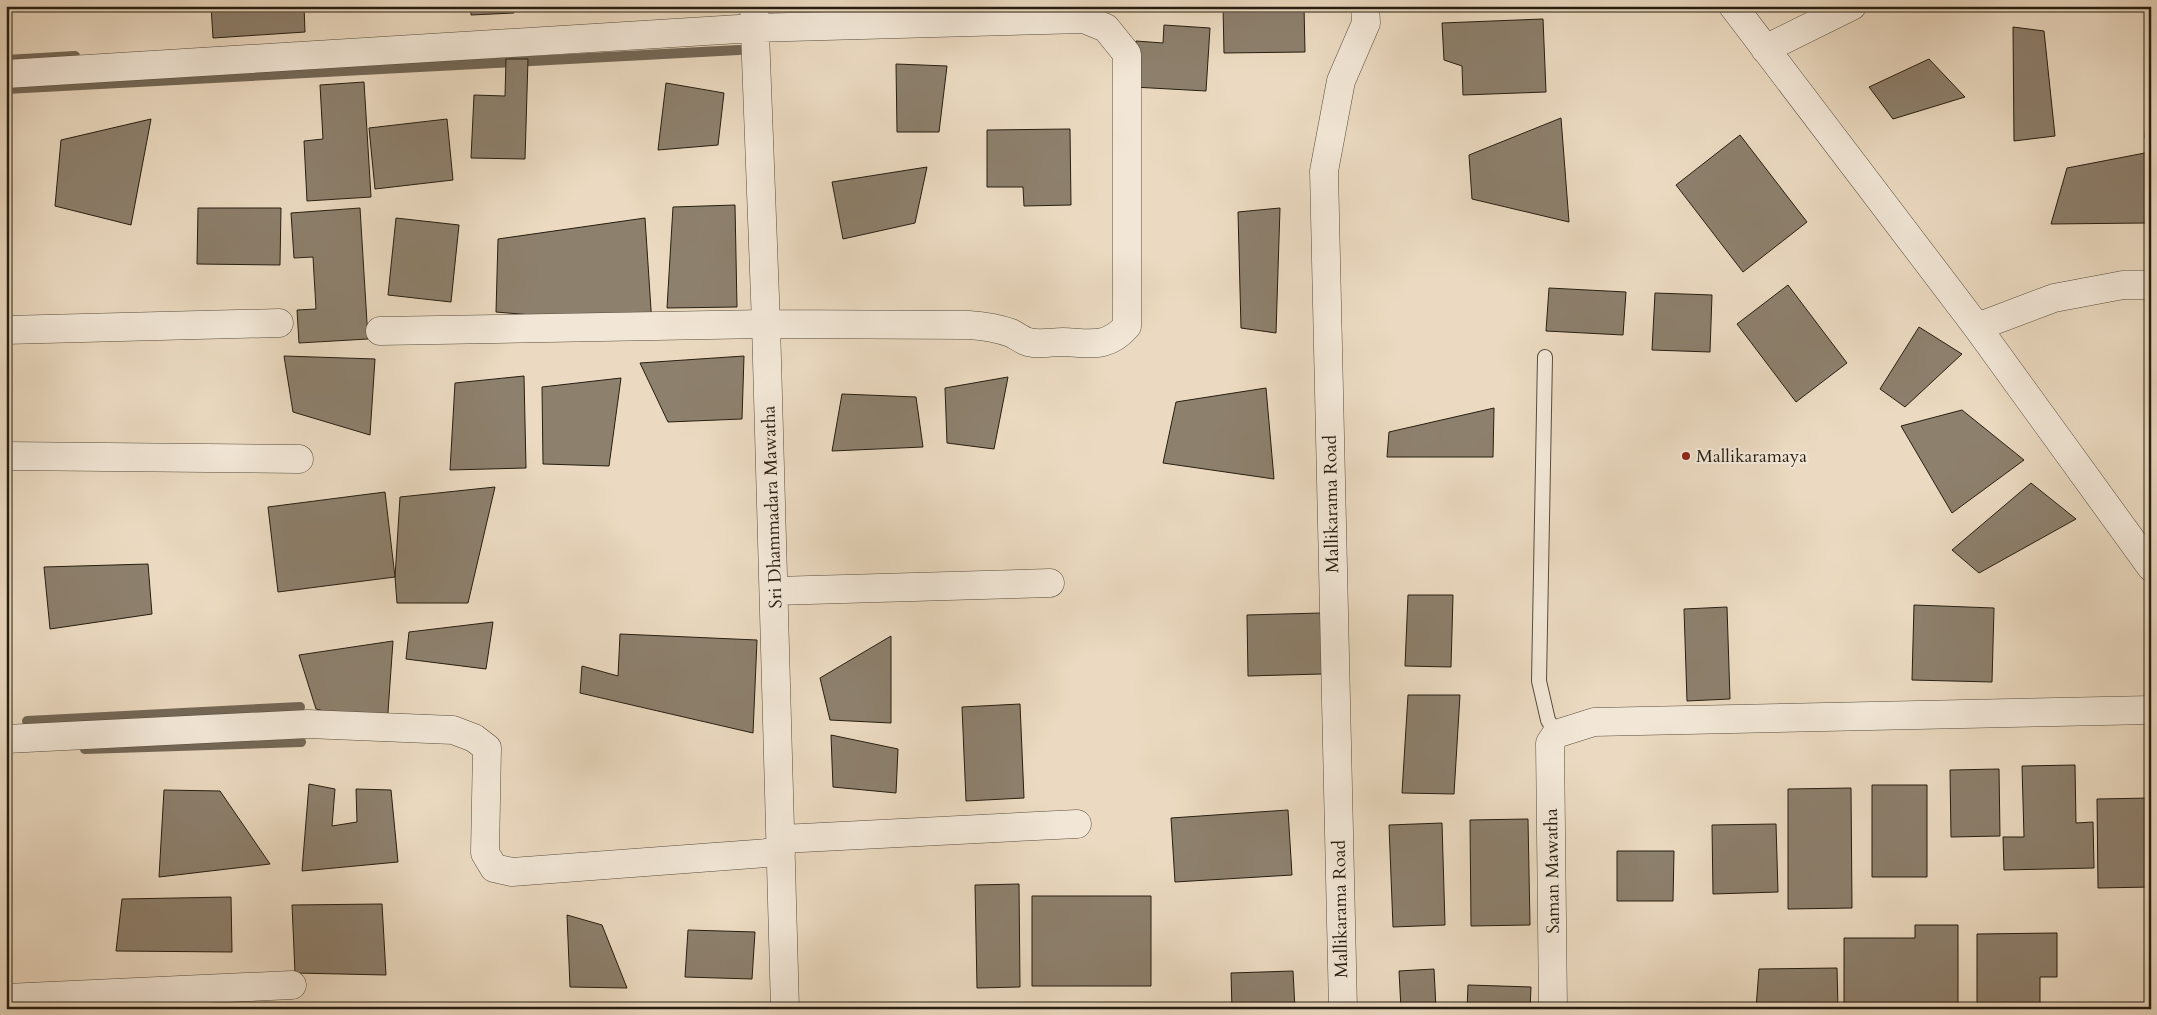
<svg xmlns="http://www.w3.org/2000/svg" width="2157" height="1015" font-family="Cardo,serif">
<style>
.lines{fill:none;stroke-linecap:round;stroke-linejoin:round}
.stream{stroke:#746857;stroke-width:10}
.building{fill:#8d806d;stroke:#271e11}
.service-casing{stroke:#584d3d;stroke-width:16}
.minor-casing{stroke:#584d3d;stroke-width:29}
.service{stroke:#f2e7d7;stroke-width:14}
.minor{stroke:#f2e7d7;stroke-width:28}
.poi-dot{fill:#8f2418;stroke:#f2e7d7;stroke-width:2}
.labels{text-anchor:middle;stroke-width:4;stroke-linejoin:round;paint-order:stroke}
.poi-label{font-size:18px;fill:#271e11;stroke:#f2e7d7;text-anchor:start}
.street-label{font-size:18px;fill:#271e11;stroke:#f2e7d7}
</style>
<rect width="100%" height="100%" fill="#ebdac1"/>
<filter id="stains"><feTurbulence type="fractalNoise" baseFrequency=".004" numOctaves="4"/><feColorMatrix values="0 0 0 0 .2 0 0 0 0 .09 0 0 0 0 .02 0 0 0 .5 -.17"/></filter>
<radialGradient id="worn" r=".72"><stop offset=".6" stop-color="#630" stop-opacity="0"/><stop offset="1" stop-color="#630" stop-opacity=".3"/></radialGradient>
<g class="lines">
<!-- stream -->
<path class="stream" d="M6,60L75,56
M6,89L739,50
M27,721L300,707
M85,749L301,742"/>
</g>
<!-- building -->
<path class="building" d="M211,6H304L305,32L213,38Z
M471,6H514V13L471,15Z
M1223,6H1304L1305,52L1224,53Z
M1543,19L1546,92L1463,95L1462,66L1444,60L1442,23Z
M1164,25L1210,28L1206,91L1133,87L1136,41L1163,43Z
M2013,27L2044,31L2055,136L2014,141Z
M2149,45H2151V138H2145Z
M506,59H528L525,159L471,158L474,95L505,96Z
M1929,59L1965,97L1893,119L1869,87Z
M896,64L947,66L939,132H897Z
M364,82L371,197L307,201L304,141L323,139L320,85Z
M666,83L724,93L718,145L658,150Z
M1561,118L1569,222L1472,199L1469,155Z
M151,119L131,225L55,206L61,140Z
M447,119L453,180L375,189L369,128Z
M1070,129L1071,205L1024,206L1023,187H987V130Z
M1740,135L1807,222L1743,272L1676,185Z
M2150,152L2145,223L2051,224L2067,168Z
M927,167L915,223L843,239L832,182Z
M735,205L737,307L667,308L673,207Z
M198,208H281L280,265L197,264Z
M360,208L368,339L299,343L297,310L316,309L313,257L294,258L291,213Z
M1280,208L1276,333L1241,328L1238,212Z
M396,218L459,225L451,302L388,295Z
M645,218L652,325L496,312L498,239Z
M1788,285L1847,363L1796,402L1737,324Z
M1549,288L1626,292L1623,335L1546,331Z
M1655,293L1712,295L1710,352L1652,350Z
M1919,327L1962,354L1905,407L1880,389Z
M284,356L375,359L370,435L293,412Z
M744,356L742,419L668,422L640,363Z
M524,376L526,468L450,470L455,383Z
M1008,377L994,449L947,443L945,388Z
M621,378L609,466L543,464L542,387Z
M1266,388L1274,479L1163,463L1176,402Z
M842,394L916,397L923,447L832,451Z
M1494,408L1493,457H1387L1389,432Z
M1962,410L2024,460L1952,513L1901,426Z
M2031,483L2076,519L1979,573L1952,550Z
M495,487L468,603H397L395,577L400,497Z
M385,492L395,577L278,592L268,507Z
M148,564L152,614L50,629L44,567Z
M1408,595H1453L1451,667L1405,666Z
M1914,605L1994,608L1992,682L1912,680Z
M1727,607L1730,699L1687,701L1684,609Z
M1321,613L1322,674L1248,676L1247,615Z
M493,622L486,669L406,659L409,632Z
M620,634L757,640L753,733L580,693L582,666L618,676Z
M891,636V723L830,720L820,678Z
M393,641L387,726L316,709L299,655Z
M1408,695H1460L1454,794L1402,793Z
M1020,704L1024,798L966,801L962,707Z
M831,735L898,749L896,793L833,787Z
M2075,765L2076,823L2093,822L2094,868L2004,870L2003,837H2024L2022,766Z
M1999,769L2000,836L1951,837L1950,770Z
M309,784L335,789L332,826L357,822L356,789L391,790L398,862L302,871Z
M1872,785H1927V877H1872Z
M1851,788L1852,908L1788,909V789Z
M164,790L220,791L270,864L159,877Z
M2151,798V887L2098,888L2097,799Z
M1288,810L1292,875L1175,882L1171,818Z
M1528,819L1530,925L1471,926L1470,820Z
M1442,823L1445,925L1393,927L1389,825Z
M1776,824L1778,892L1713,894L1712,825Z
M1617,851H1674L1673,901H1617Z
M1019,884L1020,987L977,988L975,885Z
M1032,896H1151V986H1032Z
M231,897L232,952L116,951L122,899Z
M382,904L386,975L295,973L292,905Z
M567,915L602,925L627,988L570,987Z
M1915,925H1958V1009H1844V938H1915Z
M688,930L755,932L752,979L685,977Z
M2057,933V977H2040V1009H1977V934Z
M1837,968L1838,1009H1756L1759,969Z
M1434,969L1436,1009H1401L1399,971Z
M1293,971L1295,1009H1232L1231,973Z
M1468,985L1531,987L1530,1009H1467Z"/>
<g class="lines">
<!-- service casing -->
<g class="service-casing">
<path id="service" d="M1545,357L1539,681L1548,720L1556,734"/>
</g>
<!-- minor casing -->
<g class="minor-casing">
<path id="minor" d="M754,6L766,324L785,1009
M1733,6L1977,327L2151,567
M1765,49L1852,6
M6,74L755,28L1084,19L1106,28L1127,54V326C1107,349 1090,343 1063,342C1051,342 1041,345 1028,342C1022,340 1017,336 1011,333C997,328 984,326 969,325L766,324L380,331
M1977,327L2054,298L2123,285H2151
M6,330L279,323
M6,456L299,459
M775,591L1050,583
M6,739L308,724L453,730L474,738L487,748L485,853L494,868L512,872L781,852
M782,839L1077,824
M6,998L292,985
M1343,1009L1324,171L1341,81L1366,23L1365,6
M1553,1009L1550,743L1556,734L1594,722L2151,710"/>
</g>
<!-- service -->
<use href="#service" class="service"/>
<!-- minor -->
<use href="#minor" class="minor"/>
</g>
<!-- markers -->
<circle class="poi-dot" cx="1686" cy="456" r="5"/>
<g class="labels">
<!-- poi labels -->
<g class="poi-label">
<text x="1696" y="462">Mallikaramaya</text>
</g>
<!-- street labels -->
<g class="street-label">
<text transform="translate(1331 504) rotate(-91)" y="6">Mallikarama Road</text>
<text transform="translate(772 507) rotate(-92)" y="6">Sri Dhammadara Mawatha</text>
<text transform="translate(1552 871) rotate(-91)" y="6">Saman Mawatha</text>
<text transform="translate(1340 909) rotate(-91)" y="6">Mallikarama Road</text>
</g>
</g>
<!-- margin -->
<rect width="2157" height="1015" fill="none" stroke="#ebdac1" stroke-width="25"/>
<rect x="8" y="8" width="2142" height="1000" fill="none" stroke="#271e11" stroke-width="2.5"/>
<rect x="12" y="12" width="2132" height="990" fill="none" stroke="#271e11"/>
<rect width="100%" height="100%" filter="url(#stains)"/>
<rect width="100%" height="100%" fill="url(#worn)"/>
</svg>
